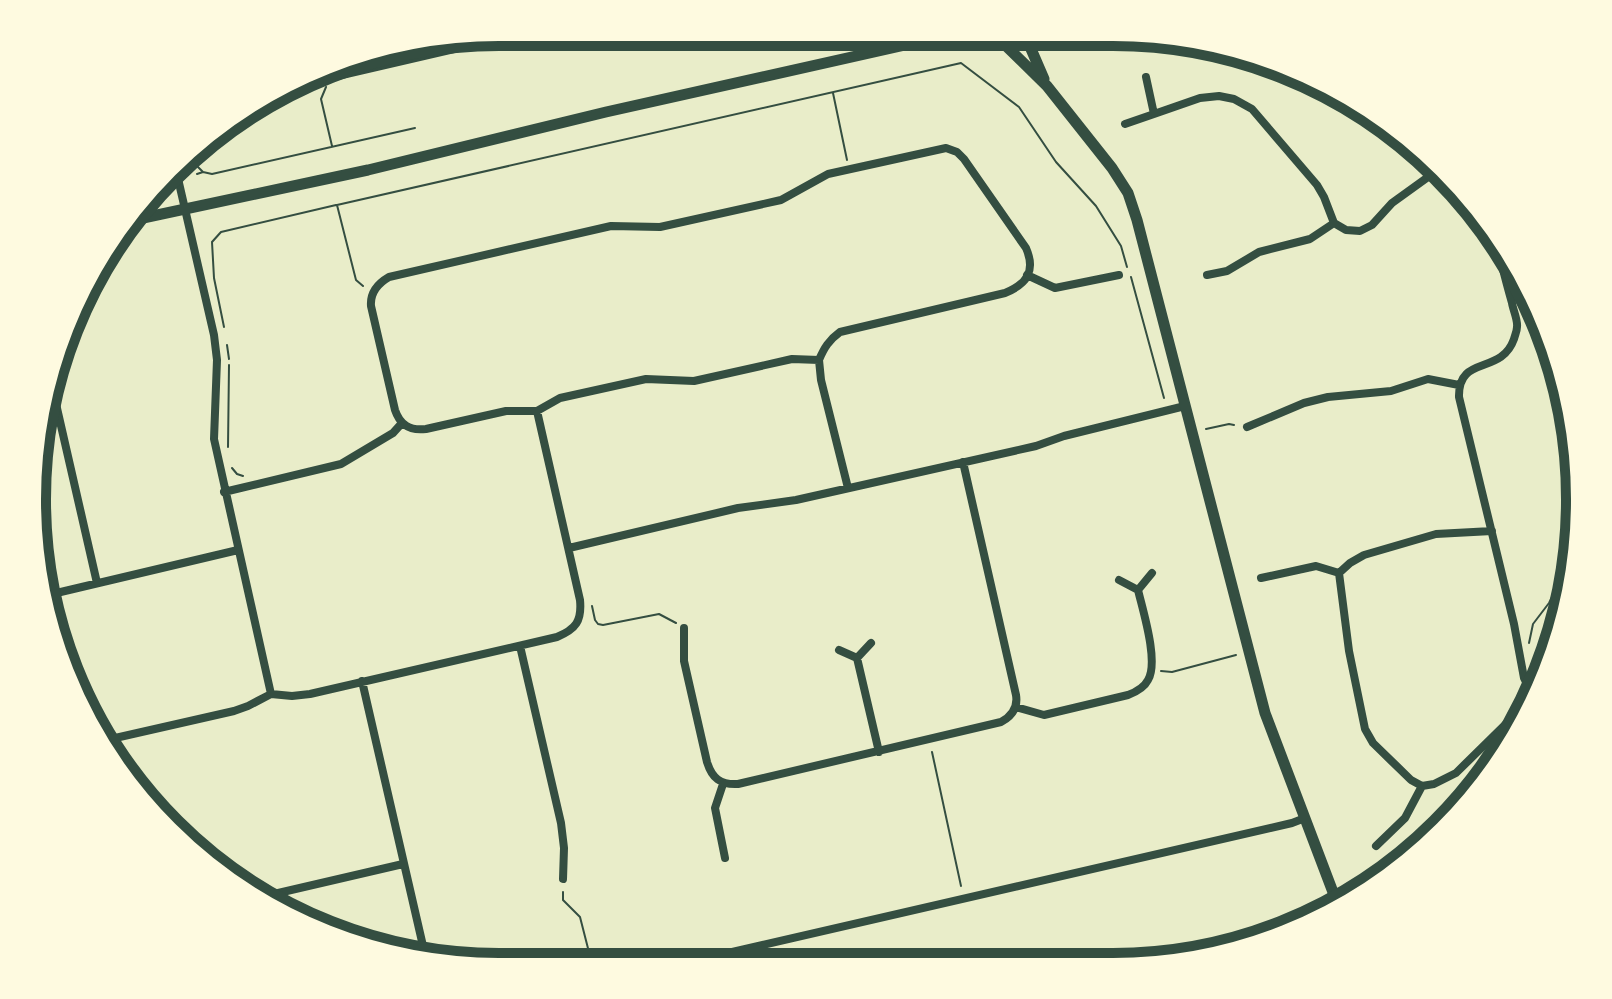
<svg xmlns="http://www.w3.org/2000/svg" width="1612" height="999" font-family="'Fira Sans Condensed',sans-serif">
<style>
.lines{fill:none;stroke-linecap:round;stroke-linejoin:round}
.path{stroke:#344e41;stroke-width:2}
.minor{stroke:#344e41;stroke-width:8}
.secondary{stroke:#344e41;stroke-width:11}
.rim{fill:none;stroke:#344e41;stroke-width:10}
</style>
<rect width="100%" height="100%" fill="#e9edc9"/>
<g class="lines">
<!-- path -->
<path class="path" d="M326,87L321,99L332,146
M833,93L847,160
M192,153L195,164L203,172
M197,174L203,172L212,174L415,128
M1516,264L1522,295
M1131,277L1164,398
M363,286L356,280L337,205L961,63L1019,107L1056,162L1096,206L1121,246L1127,267
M1528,324L1531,333L1544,343
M224,327L214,278L212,242L221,232L336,205
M227,345L229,359
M1206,429L1229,424L1234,425
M228,447L229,365
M232,468L237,474L243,476
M592,606L595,620L598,624L603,625L659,614L676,623
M1529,643L1533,624L1549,603L1561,580L1568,554
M1161,671L1172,672L1236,655
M932,752L961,886
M563,892V900L580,917L592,964"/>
<!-- minor -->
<path class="minor" d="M317,74L329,78L528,32
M1154,114L1200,98L1219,96L1234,99L1252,109L1317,185L1324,197L1334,223L1346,230L1360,231L1372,225L1392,203L1435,172
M1125,124L1154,114L1146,77
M176,170L214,335L217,360L214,439L271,694
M1496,242C1501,262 1506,282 1512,303C1513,310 1518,320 1517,327C1517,331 1515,335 1514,339C1501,376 1458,354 1459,397L1514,624L1524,678L1530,690
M1027,275L1055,288L1119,275
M1207,275L1227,271L1259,252L1310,239L1334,223
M819,360L821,380L848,488
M51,382L97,583
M1247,427L1304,403L1328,397L1391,391L1428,379L1459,385
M224,492L341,464L393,433L402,423
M1492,531L1436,534L1364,555L1350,563L1339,573L1349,651L1365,729L1373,743L1411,780L1422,786L1434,784L1456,773L1520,710
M569,548L738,508L796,500L1036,446L1064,436L1185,406
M1261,578L1316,566L1339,573
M1119,580L1138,590L1152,573
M48,595L238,550
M684,628V661L707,762C712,778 720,785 738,784L1001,722C1012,716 1018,707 1016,695L963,462
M520,646L561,823L564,848L563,879
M839,650L857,658L871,643
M857,658L879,752
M362,681L426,959
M1016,707L1044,715L1128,695C1136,692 1144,688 1148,680C1159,662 1143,611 1138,590
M102,741L234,711L248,706L271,694L292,696L310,694L557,637C576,629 582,621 580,600L537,411L560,398L646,379L694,381L792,359L819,360C824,348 829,340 840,332L1005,293C1027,284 1036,271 1026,248L964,159L957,152L946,148L828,174L781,200L660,227L611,226L389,277C377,284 370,293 371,306L395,410C400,425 410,431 426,429L506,411H537
M723,784L715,808L725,858
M1376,846L1405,818L1422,786
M261,897L403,864
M763,945L768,964
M680,964L1292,823L1305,818"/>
<!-- secondary -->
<path class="secondary" d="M990,35L1005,38L1014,35
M1025,35L1044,79
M998,38L1047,86L1112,168L1128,193L1137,220L1265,713L1339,908
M129,221L368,170L606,112L923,41L967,38L981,35"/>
</g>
<!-- crop -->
<path d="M0 0H1612V999H0ZM499 46H1113A453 453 0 0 1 1566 499V500A453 453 0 0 1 1113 953H499A453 453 0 0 1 46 500V499A453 453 0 0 1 499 46Z" fill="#fefae0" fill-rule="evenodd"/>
<path class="rim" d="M499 46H1113A453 453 0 0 1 1566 499V500A453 453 0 0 1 1113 953H499A453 453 0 0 1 46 500V499A453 453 0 0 1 499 46Z"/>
</svg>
